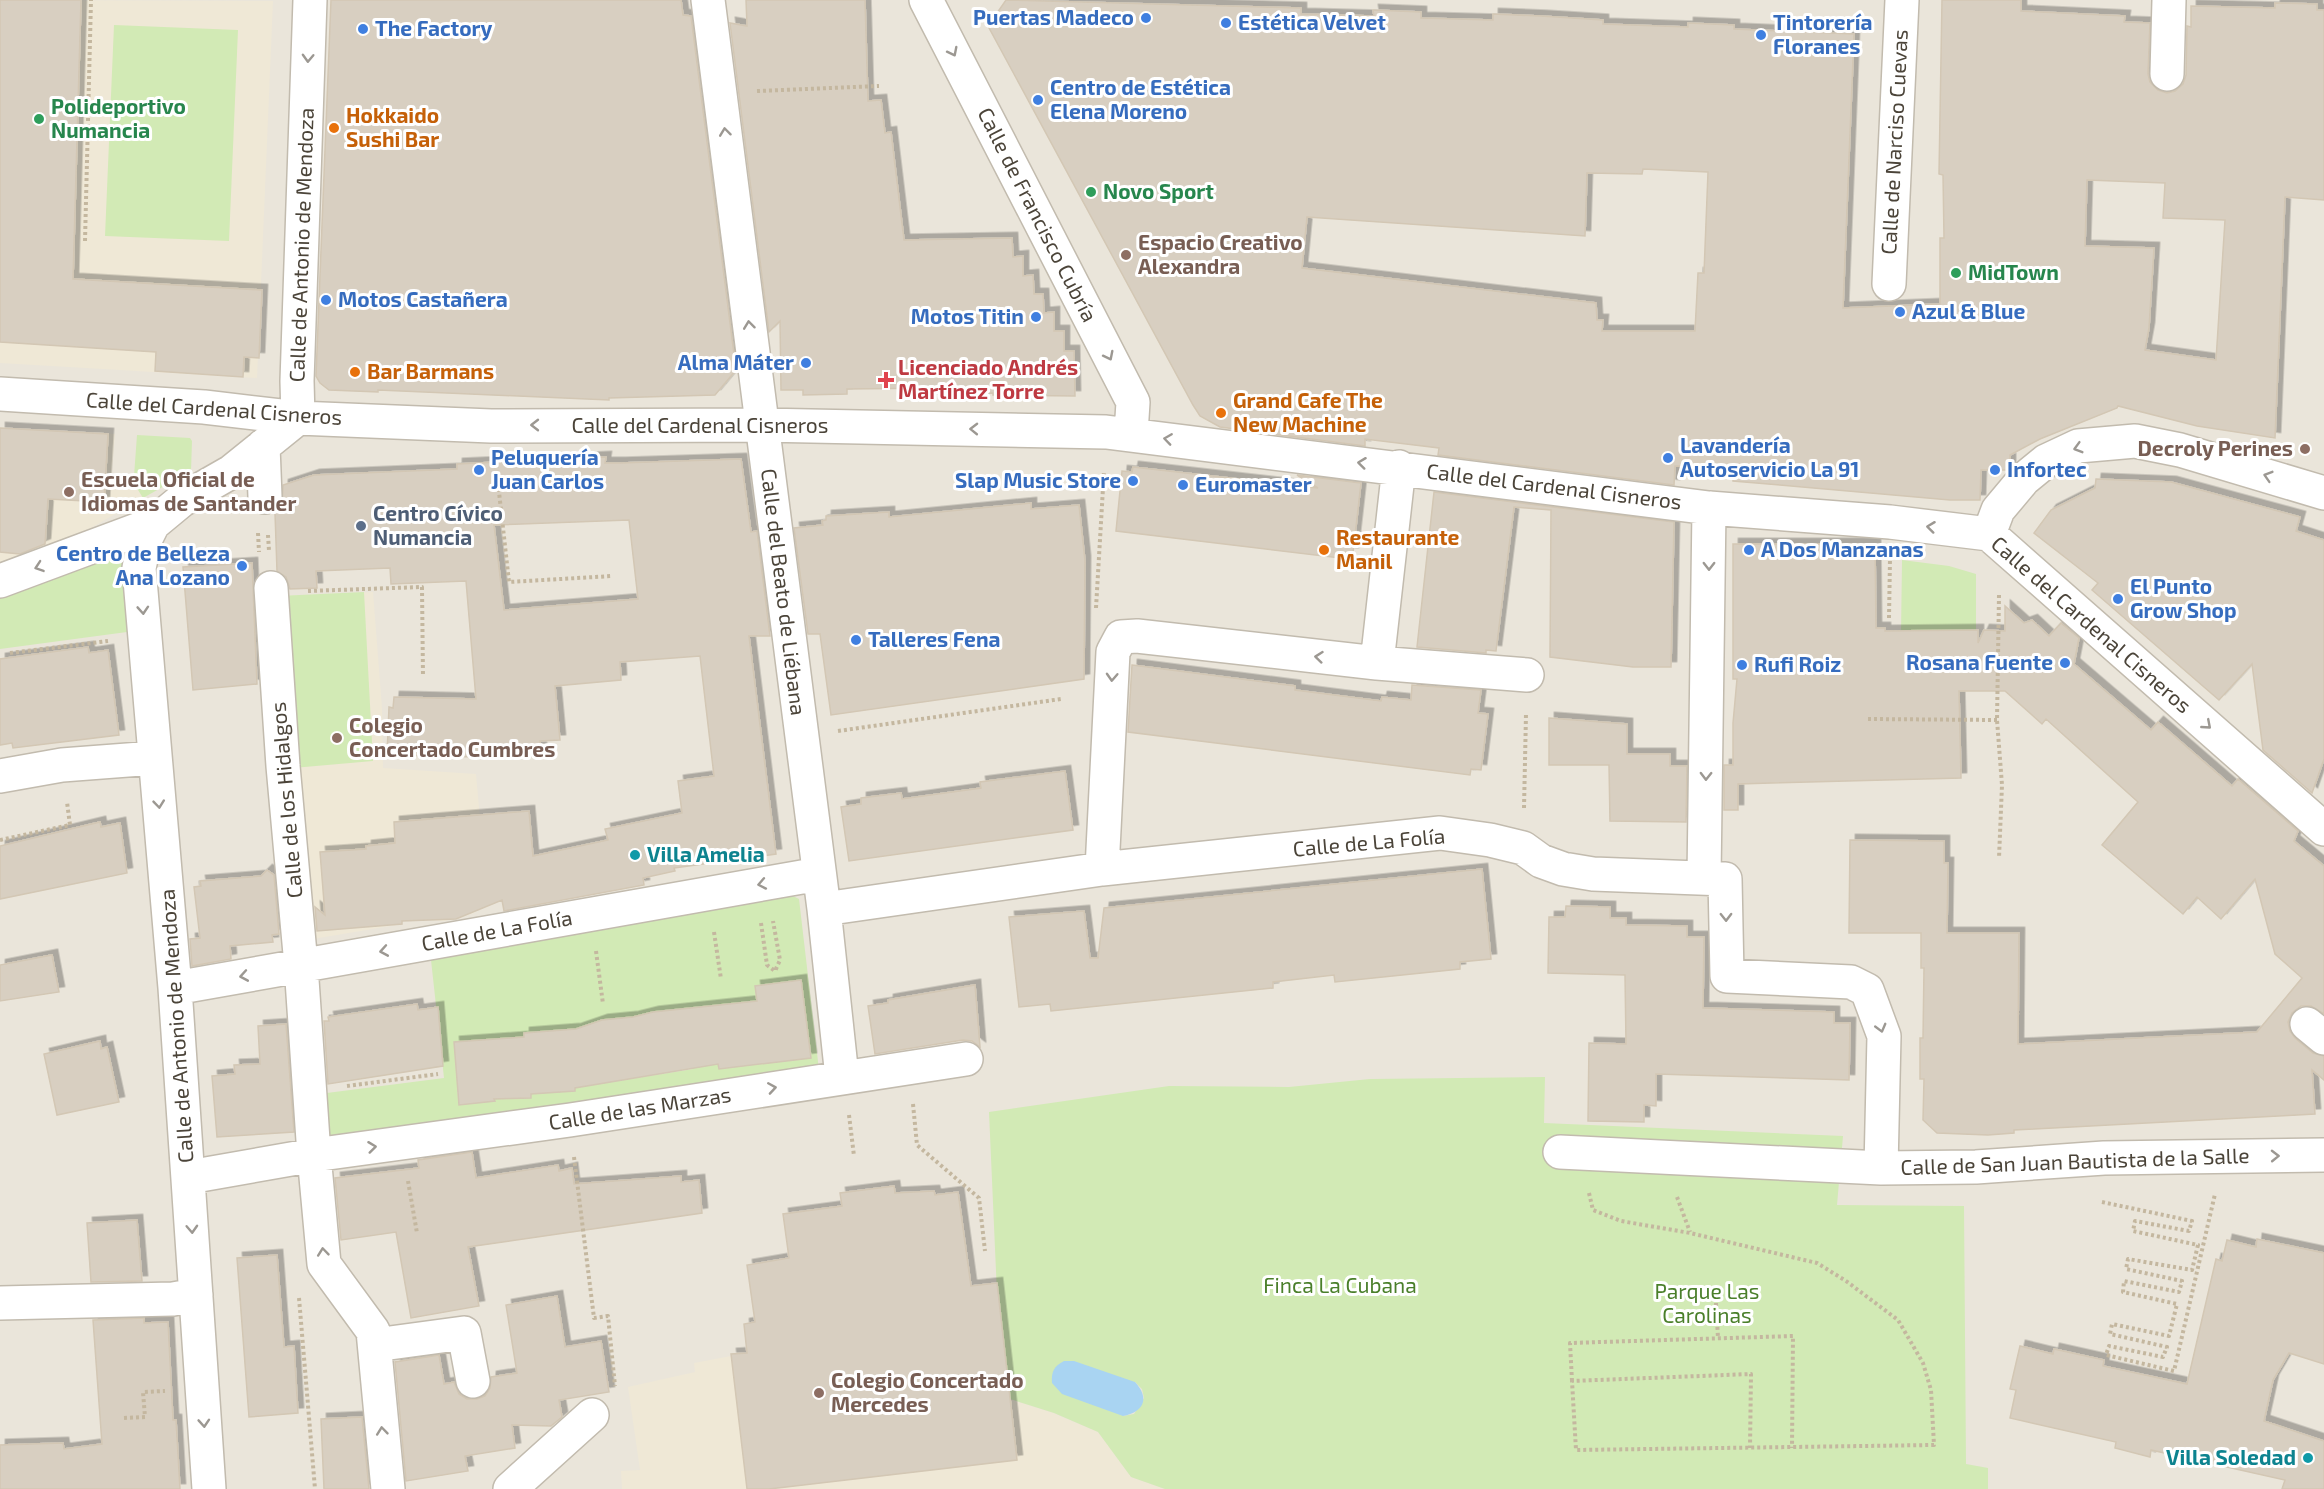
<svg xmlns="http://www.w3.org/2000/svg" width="2324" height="1489" font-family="'Exo 2',sans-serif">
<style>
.residential{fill:#eae5da}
.education{fill:#efe8d6}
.green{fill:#d2eab5;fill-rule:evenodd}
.water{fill:#a9d4f2}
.building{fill:#d8cfc1;stroke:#d3c7b4;stroke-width:1.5;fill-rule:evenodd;filter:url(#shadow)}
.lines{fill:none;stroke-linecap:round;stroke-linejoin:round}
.minor-casing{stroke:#c2bbae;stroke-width:36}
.path{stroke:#c4b79f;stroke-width:4;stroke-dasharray:3 3;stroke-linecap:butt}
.minor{stroke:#fff;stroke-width:33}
.oneway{stroke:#9c9892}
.shop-dot{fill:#3f7fe0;stroke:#fff;stroke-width:2}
.leisure-dot{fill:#2e9e5b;stroke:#fff;stroke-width:2}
.food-dot{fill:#e8710a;stroke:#fff;stroke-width:2}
.education-dot{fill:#8d6e63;stroke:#fff;stroke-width:2}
.health-dot{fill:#e0444e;stroke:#fff;stroke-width:2}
.service-dot{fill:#5c6f8a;stroke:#fff;stroke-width:2}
.culture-dot{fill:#0f9aa8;stroke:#fff;stroke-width:2}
.labels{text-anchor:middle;stroke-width:6;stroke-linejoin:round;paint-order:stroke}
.shop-label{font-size:21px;font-weight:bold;fill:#366cbe;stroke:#fff;text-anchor:start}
.leisure-label{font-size:21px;font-weight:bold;fill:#27864d;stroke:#fff;text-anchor:start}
.food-label{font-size:21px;font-weight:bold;fill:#c56008;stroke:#fff;text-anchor:start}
.street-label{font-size:21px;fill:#4b4439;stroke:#fff}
.education-label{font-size:21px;font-weight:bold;fill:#785e54;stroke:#fff;text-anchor:start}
.health-label{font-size:21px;font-weight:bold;fill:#be3a42;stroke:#fff;text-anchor:start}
.service-label{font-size:21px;font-weight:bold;fill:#4e5e75;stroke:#fff;text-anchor:start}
.culture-label{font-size:21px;font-weight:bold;fill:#0d838f;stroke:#fff;text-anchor:start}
.park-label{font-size:21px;fill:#4a7f2a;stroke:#fff}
</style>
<defs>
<filter id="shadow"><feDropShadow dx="5.5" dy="-5.5" stdDeviation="0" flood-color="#0004"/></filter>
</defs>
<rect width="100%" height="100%" fill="#f6f3ec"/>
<!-- residential -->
<path class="residential" d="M0,0H2324V1489H0Z"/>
<!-- education -->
<path class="education" d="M0,0L273,1L257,378L0,363Z
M0,428L115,434L111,483L135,485L143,498L44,555L24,554L23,562L3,561L2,569L0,568Z
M373,592L382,708L383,768L476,774L488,907L478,909L474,913L460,918L444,921L426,920L402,915V924L307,940L278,596Z
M832,1313L1010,1399L1053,1413L1098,1432L1131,1477L1165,1489H622L621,1471L640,1470L628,1387L695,1372L694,1363L747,1353L744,1324Z"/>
<!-- green -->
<path class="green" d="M114,25L238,30L229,241L105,236Z
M137,435L190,438L192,441L191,471L143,498L135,485L111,483L112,474L134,476Z
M123,551L127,632L0,649V598Z
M1902,560L1949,566L1976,574V634H1957L1956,630H1922L1921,634H1901Z
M364,592L373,761L293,768L278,596Z
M785,892L799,899L819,1070L323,1140L319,1094L444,1078L431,960ZM801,980L811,1058L719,1069L712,1011L717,1005L729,1004L730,1008L757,1005L755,986ZM668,1010L669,1015L685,1012L693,1069L592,1085L583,1029L599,1026V1021L618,1018V1022L650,1017V1013ZM543,1032L575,1091L531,1094V1098L518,1099L517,1095L494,1096V1100L458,1099L455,1042L522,1037L524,1036L525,1033Z
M1545,1077L1544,1123L1843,1136L1837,1205L1964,1206L1966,1464L1988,1468V1489H1165L1131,1477L1098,1432L1054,1413L1010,1399L997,1294L989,1112L1169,1086L1289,1087L1370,1079ZM1135,1382L1142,1389L1144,1398L1134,1414L1123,1416Z"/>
<!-- water -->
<path class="water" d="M1064,1361H1074L1135,1382C1150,1398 1144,1412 1123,1416L1062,1394L1052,1383C1051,1372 1054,1366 1064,1361Z"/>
<!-- building -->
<path class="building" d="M0,0H81L73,279L262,290L259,358L244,357L243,377L155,371L156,352L0,342Z
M331,0H681L683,15L691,16L736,370L715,395L609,398V400L378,390V392L329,390L320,383L316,376Z
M746,0H865L868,101L881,100L885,133L891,132L904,240L1012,238L1013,257L1023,256V276L1033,275L1034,294H1043L1044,313L1054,312V331H1064V351H1074L1075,396L993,395V393L938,394V388L847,389V394L803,395V390H781L780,321L769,332L730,23L747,26Z
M1006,0L1301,8V14L1374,16L1373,10L1421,12V18L1493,20V14L1541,16L1603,20V24L1688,27V23L1734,25V29L1854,34L1843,308L1940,304V238H1944L1943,175L1939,174L1942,0H2021V11L2125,16L2124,22L2150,23L2148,74L2150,82L2158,90L2167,93L2175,91L2183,84L2186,75L2187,26L2191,27V6L2275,8V3L2317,4V10H2324V200L2285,197L2275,438L2197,426L2118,406L2117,408L2040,439L2010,455V467L2007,470H1981L1980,500H1950L1733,481V467L1675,466L1674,485L1438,455L1439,448L1365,439V446L1220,427L1200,416L1193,405L988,26ZM1643,169L1708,172L1704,273H1698L1695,331H1602L1603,320H1597L1596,303L1302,268L1307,217L1585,236L1587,173L1642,174ZM2087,180L2165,183L2163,218L2225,220L2216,360L2145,350L2149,328L2154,248L2085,246Z
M0,428L108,434L104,502L48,499L45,544L20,554L0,552Z
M606,457L605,463H620L741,459L751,532L757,531L770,636H749L776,854L674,868L675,871L643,878L644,885L504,911L502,900L456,919L402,921V924L317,931L315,907L325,915L320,852L366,849V846L395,843L394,822L529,811L533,856L608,840L605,829L682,813L678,781L714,776L700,656L620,662L621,680L555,686L560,740L540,741L541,748L522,750L523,758L387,755L389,707L393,708L394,697L476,699L466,581L391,584L390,568L316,571L317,588L290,589L286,577L277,571L275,513L282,505L283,485L314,475L457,469V464ZM629,520L638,599L504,610L494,525Z
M1133,467L1318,488L1297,475L1361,483L1353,553L1341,552L1340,558L1116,531L1122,471L1132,472Z
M2096,479L2171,482L2300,517L2296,531L2324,540V759L2312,793L2263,750L2252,664L2219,700L2092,590L2098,583L2034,533L2051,510L2095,488Z
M1434,492L1674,522L1671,667H1633L1550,657L1551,510L1514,507L1496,651L1486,650V653L1417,647Z
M1031,503V509L1079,505L1085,561L1084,679L831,715L820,634H808L794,528L823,525L822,521L826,520V516L889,512V517Z
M1733,544H1875L1876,628H1885V631L1978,630V643L1984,630L2005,631V606L2024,623L2032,620L2049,636L2061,623L2079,638L2074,664L2151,730L2158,722L2232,786L2238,779L2298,831L2294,841L2324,866V1014L2311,1006H2301L2292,1013L2288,1022L2290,1031L2295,1038L2313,1053L2324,1056V1080L2312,1070L2315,1114L2014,1130V1133L1988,1135L1937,1133L1923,1120L1924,1079H1920V1038H1923L1924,968H1921V933H1849L1850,840L1944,841V863H1948L1947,933H2019L2018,1044L2257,1032L2302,978L2275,954L2255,879L2221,919L2197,897L2183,914L2102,845L2138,802L2046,719L2042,724L2005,691H1959L1961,778L1738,784V810H1724V765H1733V723L1737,679H1733Z
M252,563L257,684L193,690L183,567Z
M88,647L89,653L108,650L119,735L13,748L12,743L0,745V659Z
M1132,665L1295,686V690L1381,701L1382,697L1411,700L1412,685L1481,690L1478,713L1488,714L1481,770L1471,769L1470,775L1128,732Z
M1549,718L1627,724V754H1670V766H1687L1686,822L1610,821L1609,765H1549Z
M1065,771L1073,830L849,861L841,807L861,804V798L901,793L902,799L981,788L980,782Z
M100,822L101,827L120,823L127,873L0,899V846Z
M1482,869L1491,959L1460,962V969L1335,982L1334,975L1273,982V988L1051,1011L1050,1004L1019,1007L1009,917L1084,911L1090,958H1098L1104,908Z
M267,870L274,875L279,934L272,935L273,942L230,946L231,959L192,966L190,939L200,938L194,887L201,886L200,881L261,876Z
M1566,906L1610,907V918H1626V925L1687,926V937H1704L1703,1008L1834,1012V1023H1850L1849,1080L1656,1074V1106L1644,1105V1122L1588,1121L1589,1043L1626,1044L1625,975L1548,973L1549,917H1565Z
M52,955L59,992L0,1001V965Z
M801,980L811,1058L719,1069L718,1064L575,1088V1091L531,1094V1098L494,1099L495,1101L459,1105L454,1042L524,1037V1033L576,1029L602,1020L633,1017L653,1012L757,1001L755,986Z
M975,985L980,1047L972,1041L963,1040L875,1054L868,1006L888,1003V1000Z
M417,1004L418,1010L438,1007L443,1066L328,1084L324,1021H329L328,1017Z
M286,1024L294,1132L217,1137L212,1076L235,1074L234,1065L260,1064L258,1026Z
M100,1041L101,1049L107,1047L119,1102L57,1115L44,1054Z
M472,1152L476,1178L558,1165L559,1171L572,1168L574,1184L681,1176V1182L699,1180L702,1213L468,1247L479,1306L411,1318L396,1232L341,1240L335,1178L419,1168L418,1160Z
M894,1186L895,1193L934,1191L935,1195L958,1192L971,1286L997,1283L1017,1460L769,1489H747L731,1354L747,1353L744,1324L755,1322L747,1265L789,1258L783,1214L842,1206L840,1193Z
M137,1220L142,1281L91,1282L87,1223Z
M2257,1239L2324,1253V1364L2289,1353L2273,1380L2264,1421L2324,1441V1489H2282L2285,1480L2151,1450L2150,1457L2115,1448L2116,1442L2010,1418L2016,1390L2010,1389L2020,1346L2053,1354L2054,1349L2104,1360L2103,1366L2187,1384L2216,1259L2222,1261L2227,1240L2256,1247Z
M277,1255L284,1347L294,1346L298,1413L249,1417L237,1258Z
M557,1296L565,1347L601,1341L609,1392L559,1400L562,1417L551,1426L512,1425L515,1448L465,1456L468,1471L406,1481L395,1362L439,1355L444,1384L454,1382L459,1394L467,1399H477L485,1396L490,1388L491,1377L517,1373L506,1305Z
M144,1318V1323L168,1322L173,1420H176L180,1489H0V1445L63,1443L64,1449L102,1444L93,1320Z
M362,1417L369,1489H324L321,1419Z"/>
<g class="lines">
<!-- minor casing -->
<g class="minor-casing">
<path id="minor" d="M708,0L824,909L842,1077
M926,0L1133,402L1131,434
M2167,74L2169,0
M1889,284L1902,0
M0,394L204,407L298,418L491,426L762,425L1106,432L1709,508L1890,522L1989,534L2324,829
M298,418L297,381L310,0
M263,446L265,497
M1989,534L1998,510L2024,479L2046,461L2078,446L2135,441L2180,450L2324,493
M0,581L153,524
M271,588L283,766L301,965L314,1155L324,1264L373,1331L388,1489
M1377,663L1399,467
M0,776L62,765L154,758
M1102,869L1113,652L1121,637L1137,636L1377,663L1527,675
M1704,878L1709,508
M824,909L1102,869L1440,833L1490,840L1523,848L1541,861L1563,869L1593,874L1725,879L1727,976L1851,982L1867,990L1884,1036L1881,1168
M175,988L819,874
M2307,1024L2324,1038
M1560,1152L1881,1168L1976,1167L2104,1158L2324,1155
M189,1177L314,1155L570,1120L966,1059
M0,1303L173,1299L196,1295
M375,1345L464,1333L473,1381
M209,1489L175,988L139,568L145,540L153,524L182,500L231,472L298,418
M510,1489L592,1415"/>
</g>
<!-- path -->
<path class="path" d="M757,91L879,86
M85,241L91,0
M496,465L509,582L612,576
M258,533L259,552
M268,535L269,551
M308,591L422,587L423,677
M1999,595L1997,720L2002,785L1999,858
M1096,608L1104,471
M1889,618L1890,559
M10,653L108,641
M1868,719L1997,720
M838,731L1061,699
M1524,808L1526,714
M0,840L70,825L67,802
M761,923L767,965L775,971L780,960L773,921
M714,932L721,979
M596,951L603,1004
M347,1086L438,1074
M913,1104L917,1145L979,1198L985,1251
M849,1115L854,1156
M574,1157L594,1318L608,1316L615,1386
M408,1181L417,1233
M1589,1193L1593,1210L1621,1221L1690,1233L1817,1263L1846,1281L1898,1320L1923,1363L1931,1390L1934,1445L1576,1450L1572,1381L1751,1374L1750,1448
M1677,1197L1690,1232
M2102,1202L2192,1221L2189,1231L2135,1221L2133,1231L2198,1245L2192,1270L2128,1259L2126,1269L2182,1281L2179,1292L2124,1281L2123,1292L2177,1304L2169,1336L2112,1324L2110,1334L2167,1347L2163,1357L2109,1346L2106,1355L2174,1371L2215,1194
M299,1298L315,1489
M1716,1303L1718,1338
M1572,1381L1570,1343L1793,1336L1792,1448
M124,1418L145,1417L143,1392L165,1391"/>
<!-- minor -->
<use href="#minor" class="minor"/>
</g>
<!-- one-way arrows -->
<defs><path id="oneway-chevron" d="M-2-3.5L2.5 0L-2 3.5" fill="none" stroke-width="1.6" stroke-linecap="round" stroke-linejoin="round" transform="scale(1.5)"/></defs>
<g class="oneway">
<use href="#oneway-chevron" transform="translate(953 52) rotate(63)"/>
<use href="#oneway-chevron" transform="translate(308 58) rotate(92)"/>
<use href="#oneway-chevron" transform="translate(725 132) rotate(-97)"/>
<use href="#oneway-chevron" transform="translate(749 325) rotate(-97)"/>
<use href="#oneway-chevron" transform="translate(1109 356) rotate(63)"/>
<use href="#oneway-chevron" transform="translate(535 425) rotate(180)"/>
<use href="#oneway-chevron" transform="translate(974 429) rotate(-179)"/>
<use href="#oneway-chevron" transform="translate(1168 439) rotate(-172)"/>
<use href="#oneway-chevron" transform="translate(2078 448) rotate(164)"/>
<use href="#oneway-chevron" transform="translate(1362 463) rotate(-173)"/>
<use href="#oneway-chevron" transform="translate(2268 476) rotate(-163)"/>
<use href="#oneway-chevron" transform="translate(1931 527) rotate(-173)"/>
<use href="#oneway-chevron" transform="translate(1709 566) rotate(90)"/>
<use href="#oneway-chevron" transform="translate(39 567) rotate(161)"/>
<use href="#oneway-chevron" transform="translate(143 610) rotate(86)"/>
<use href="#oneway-chevron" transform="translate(1319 657) rotate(-174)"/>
<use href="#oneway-chevron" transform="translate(1112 677) rotate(93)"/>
<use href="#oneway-chevron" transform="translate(2207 725) rotate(41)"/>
<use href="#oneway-chevron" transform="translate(1706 776) rotate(91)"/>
<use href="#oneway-chevron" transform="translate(159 804) rotate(84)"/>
<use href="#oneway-chevron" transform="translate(762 884) rotate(169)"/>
<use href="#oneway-chevron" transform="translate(1726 917) rotate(89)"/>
<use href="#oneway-chevron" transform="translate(384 951) rotate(170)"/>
<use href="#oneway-chevron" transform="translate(244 976) rotate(170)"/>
<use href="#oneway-chevron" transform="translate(1881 1028) rotate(75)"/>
<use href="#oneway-chevron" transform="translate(772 1088) rotate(-9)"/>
<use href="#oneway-chevron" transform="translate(372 1147) rotate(-7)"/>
<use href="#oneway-chevron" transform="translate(2275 1156) rotate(-1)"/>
<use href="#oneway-chevron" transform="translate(192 1229) rotate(87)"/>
<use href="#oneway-chevron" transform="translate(323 1252) rotate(-96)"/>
<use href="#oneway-chevron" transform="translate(204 1423) rotate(86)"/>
<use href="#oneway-chevron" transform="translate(382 1431) rotate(-96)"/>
</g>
<!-- markers -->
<g class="shop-dot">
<circle cx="1146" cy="18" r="6"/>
<circle cx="1226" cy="23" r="6"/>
<circle cx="363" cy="29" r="6"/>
<circle cx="1761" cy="35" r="6"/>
<circle cx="1038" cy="100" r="6"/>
<circle cx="326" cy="300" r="6"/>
<circle cx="1900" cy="312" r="6"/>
<circle cx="1036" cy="317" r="6"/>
<circle cx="806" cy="363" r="6"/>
<circle cx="1668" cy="458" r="6"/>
<circle cx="479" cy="470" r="6"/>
<circle cx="1995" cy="470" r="6"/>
<circle cx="1133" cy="481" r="6"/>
<circle cx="1183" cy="485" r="6"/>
<circle cx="1749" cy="550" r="6"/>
<circle cx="242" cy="566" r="6"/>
<circle cx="2118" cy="599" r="6"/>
<circle cx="856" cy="640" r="6"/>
<circle cx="2065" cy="663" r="6"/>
<circle cx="1742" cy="665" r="6"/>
</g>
<g class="leisure-dot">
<circle cx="39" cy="119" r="6"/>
<circle cx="1091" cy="192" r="6"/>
<circle cx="1956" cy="273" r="6"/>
</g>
<g class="food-dot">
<circle cx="334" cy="128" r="6"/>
<circle cx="355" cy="372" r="6"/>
<circle cx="1221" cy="413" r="6"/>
<circle cx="1324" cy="550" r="6"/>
</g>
<g class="education-dot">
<circle cx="1126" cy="255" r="6"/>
<circle cx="2305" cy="449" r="6"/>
<circle cx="69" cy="492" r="6"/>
<circle cx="337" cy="738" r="6"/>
<circle cx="819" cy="1393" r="6"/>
</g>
<path class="health-dot" d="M883 371h6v6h6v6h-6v6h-6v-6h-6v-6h6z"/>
<circle class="service-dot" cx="361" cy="526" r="6"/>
<g class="culture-dot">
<circle cx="635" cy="855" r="6"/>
<circle cx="2308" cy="1458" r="6"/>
</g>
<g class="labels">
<!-- shop labels -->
<g class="shop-label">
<text x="1134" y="25" text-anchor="end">Puertas Madeco</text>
<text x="1238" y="30">Estética Velvet</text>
<text x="1773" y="30">Tintorería<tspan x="1773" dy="24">Floranes</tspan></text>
<text x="375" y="36">The Factory</text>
<text x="1050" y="95">Centro de Estética<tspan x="1050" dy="24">Elena Moreno</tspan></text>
<text x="338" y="307">Motos Castañera</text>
<text x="1912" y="319">Azul &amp; Blue</text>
<text x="1024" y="324" text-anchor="end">Motos Titin</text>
<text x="794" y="370" text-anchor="end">Alma Máter</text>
<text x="1680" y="453">Lavandería<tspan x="1680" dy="24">Autoservicio La 91</tspan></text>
<text x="491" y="465">Peluquería<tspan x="491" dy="24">Juan Carlos</tspan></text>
<text x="2007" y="477">Infortec</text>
<text x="1121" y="488" text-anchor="end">Slap Music Store</text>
<text x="1195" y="492">Euromaster</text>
<text x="1761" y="557">A Dos Manzanas</text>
<text x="230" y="561" text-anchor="end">Centro de Belleza<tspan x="230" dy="24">Ana Lozano</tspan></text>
<text x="2130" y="594">El Punto<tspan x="2130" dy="24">Grow Shop</tspan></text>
<text x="868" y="647">Talleres Fena</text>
<text x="2053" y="670" text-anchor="end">Rosana Fuente</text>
<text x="1754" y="672">Rufi Roiz</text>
</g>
<!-- leisure labels -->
<g class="leisure-label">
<text x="51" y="114">Polideportivo<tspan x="51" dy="24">Numancia</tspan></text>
<text x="1103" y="199">Novo Sport</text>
<text x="1968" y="280">MidTown</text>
</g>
<!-- food labels -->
<g class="food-label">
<text x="346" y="123">Hokkaido<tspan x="346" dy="24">Sushi Bar</tspan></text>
<text x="367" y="379">Bar Barmans</text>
<text x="1233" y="408">Grand Cafe The<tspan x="1233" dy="24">New Machine</tspan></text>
<text x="1336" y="545">Restaurante<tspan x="1336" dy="24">Manil</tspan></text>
</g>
<!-- street labels -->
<g class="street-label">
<text transform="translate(1895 142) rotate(-87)" y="7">Calle de Narciso Cuevas</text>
<text transform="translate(1037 215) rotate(63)" y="7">Calle de Francisco Cubría</text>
<text transform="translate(302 245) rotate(-88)" y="7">Calle de Antonio de Mendoza</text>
<text transform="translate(214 409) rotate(4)" y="7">Calle del Cardenal Cisneros</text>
<text x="700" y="433">Calle del Cardenal Cisneros</text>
<text transform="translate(1554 487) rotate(7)" y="7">Calle del Cardenal Cisneros</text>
<text transform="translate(783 592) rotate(83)" y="7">Calle del Beato de Liébana</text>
<text transform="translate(2091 625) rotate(41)" y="7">Calle del Cardenal Cisneros</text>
<text transform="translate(287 800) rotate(-95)" y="7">Calle de los Hidalgos</text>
<text transform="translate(1369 843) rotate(-5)" y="7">Calle de La Folía</text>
<text transform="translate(497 931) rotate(-10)" y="7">Calle de La Folía</text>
<text transform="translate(177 1026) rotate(-94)" y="7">Calle de Antonio de Mendoza</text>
<text transform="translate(640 1109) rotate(-9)" y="7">Calle de las Marzas</text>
<text transform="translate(2075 1162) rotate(-2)" y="7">Calle de San Juan Bautista de la Salle</text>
</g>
<!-- education labels -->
<g class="education-label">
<text x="1138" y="250">Espacio Creativo<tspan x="1138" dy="24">Alexandra</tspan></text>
<text x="2293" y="456" text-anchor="end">Decroly Perines</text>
<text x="81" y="487">Escuela Oficial de<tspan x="81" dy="24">Idiomas de Santander</tspan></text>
<text x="349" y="733">Colegio<tspan x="349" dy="24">Concertado Cumbres</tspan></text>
<text x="831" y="1388">Colegio Concertado<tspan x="831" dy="24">Mercedes</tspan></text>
</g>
<!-- health labels -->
<g class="health-label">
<text x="898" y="375">Licenciado Andrés<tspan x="898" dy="24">Martínez Torre</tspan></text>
</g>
<!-- service labels -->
<g class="service-label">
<text x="373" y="521">Centro Cívico<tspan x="373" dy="24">Numancia</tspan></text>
</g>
<!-- culture labels -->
<g class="culture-label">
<text x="647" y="862">Villa Amelia</text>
<text x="2296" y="1465" text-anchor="end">Villa Soledad</text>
</g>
<!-- park labels -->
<g class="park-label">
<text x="1340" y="1293">Finca La Cubana</text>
<text x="1707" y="1299">Parque Las<tspan x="1707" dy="24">Carolinas</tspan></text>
</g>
</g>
</svg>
